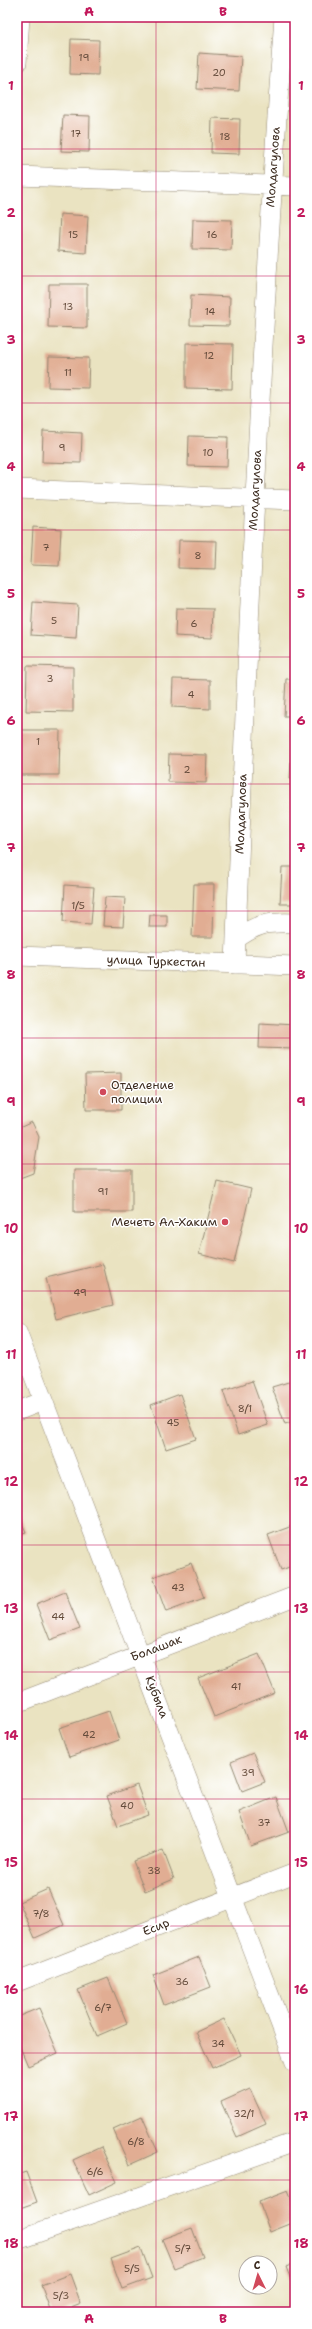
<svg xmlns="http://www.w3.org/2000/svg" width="312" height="2329" font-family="'Shantell Sans',sans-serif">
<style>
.building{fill:#e1ad93}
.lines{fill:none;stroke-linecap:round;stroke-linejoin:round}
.minor-casing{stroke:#928670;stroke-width:20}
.minor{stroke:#fff;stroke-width:19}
.grid{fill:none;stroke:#c2185b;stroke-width:1;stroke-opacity:0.55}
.poi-dot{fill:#d1495b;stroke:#fff;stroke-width:1.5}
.labels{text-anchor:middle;stroke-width:3;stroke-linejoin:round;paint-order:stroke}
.number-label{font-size:10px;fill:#644b3b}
.street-label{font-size:12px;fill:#3b2a1e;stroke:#fff}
.poi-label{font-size:12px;fill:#3b2a1e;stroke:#fff;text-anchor:start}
.neatline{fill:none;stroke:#c2185b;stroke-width:1.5}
.grid-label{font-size:13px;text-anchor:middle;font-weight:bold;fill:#c2185b}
</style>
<rect width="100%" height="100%" fill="#fff"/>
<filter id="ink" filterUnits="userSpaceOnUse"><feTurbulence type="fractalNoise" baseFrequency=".025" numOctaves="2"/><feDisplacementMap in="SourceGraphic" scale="8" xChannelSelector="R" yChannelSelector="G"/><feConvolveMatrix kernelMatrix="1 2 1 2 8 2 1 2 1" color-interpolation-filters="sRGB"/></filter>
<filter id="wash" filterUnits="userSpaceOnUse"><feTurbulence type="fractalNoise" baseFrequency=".012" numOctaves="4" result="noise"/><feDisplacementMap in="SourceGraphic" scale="16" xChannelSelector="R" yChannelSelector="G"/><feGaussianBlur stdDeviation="0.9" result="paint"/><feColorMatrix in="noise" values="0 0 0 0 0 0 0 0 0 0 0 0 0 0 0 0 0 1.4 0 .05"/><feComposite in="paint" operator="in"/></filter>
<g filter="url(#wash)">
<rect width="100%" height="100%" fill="#eae3c1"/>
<g id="blocks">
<!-- building -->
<path class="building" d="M71,39L99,40L98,75L70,74Z
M199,53L241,56L239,91L197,89Z
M63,115L90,116L89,152L61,151Z
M212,118L240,119L239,154L211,153Z
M60,214L88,216L86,253L58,251Z
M193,219L232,220L231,250L192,249Z
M49,284H87V328L48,327Z
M191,295L230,297L229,326L190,325Z
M186,343L233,344L232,389L186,388Z
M49,357L89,358L88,388L48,387Z
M294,429H295V445H293Z
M43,431L82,433L81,463L42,462Z
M189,436L228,437L227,467L188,466Z
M33,527L61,529L59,566L31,565Z
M179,540L217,541L216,569L178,568Z
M33,602L78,605L76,638L31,635Z
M176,608L213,609L212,638L175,636Z
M27,666L73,667V712L26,711Z
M173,679L210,680V709L172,707Z
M286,679H295V716H284Z
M17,730H60L59,775H17Z
M292,742H295V779H290Z
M169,754L207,755L206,783L168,782Z
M282,867H295V904H280Z
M194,884H214L213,937H192Z
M65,885L94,887L91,924L63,922Z
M105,897L125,898L123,927L103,926Z
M150,915H167V927H149Z
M260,1023L295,1025V1049L259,1048Z
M121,1073V1110H86L85,1074Z
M32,1122L39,1137L33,1173L17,1179V1129Z
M74,1170H132V1212H74Z
M217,1181L251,1189L234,1263L199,1254Z
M103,1264L113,1305L56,1319L46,1278Z
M295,1380V1421L285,1424L272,1387Z
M252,1381L268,1425L238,1435L223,1391Z
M180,1394L196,1439L166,1449L151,1405Z
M17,1512L26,1532L17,1535Z
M295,1525V1565L281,1570L268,1535Z
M191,1563L204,1598L166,1612L153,1577Z
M65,1592L80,1629L50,1640L36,1604Z
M259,1654L275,1693L214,1717L198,1678Z
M109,1711L119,1740L69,1757L59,1728Z
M253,1753L265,1782L242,1791L231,1762Z
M137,1785L148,1815L118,1826L107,1796Z
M276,1797L289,1832L251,1846L239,1812Z
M163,1850L174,1879L145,1891L133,1861Z
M48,1889L64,1925L35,1938L19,1902Z
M199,1957L211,1987L164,2005L153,1975Z
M108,1978L127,2023L97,2036L78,1990Z
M39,2008L58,2053L28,2066L17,2040V2017Z
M224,2019L241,2055L212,2068L196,2032Z
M250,2089L266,2124L237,2137L221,2102Z
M142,2116L158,2152L129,2165L113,2129Z
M101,2147L117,2182L89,2195L73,2160Z
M26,2172L37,2202L17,2209V2175Z
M288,2191L295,2208V2222L270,2232L259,2202Z
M192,2228L203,2257L174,2268L162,2239Z
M141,2248L152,2278L122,2289L111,2259Z
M295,2263V2290L286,2267Z
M70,2274L81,2304L61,2312H51L41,2285Z"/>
</g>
</g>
<g filter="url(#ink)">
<use href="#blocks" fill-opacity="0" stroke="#928670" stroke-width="1"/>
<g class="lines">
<!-- minor casing -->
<g class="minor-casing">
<path id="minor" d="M17,63L20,17
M17,176L295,186
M17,489L295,500
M236,939C258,923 268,922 295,923
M17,956L295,966
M235,964C247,648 261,332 284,17
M17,1332L295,2062
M17,1411L43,1401
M17,1703L295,1596
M17,1982L295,1873
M17,2240L295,2142"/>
</g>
<!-- minor -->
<use href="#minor" class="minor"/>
</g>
</g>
<!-- grid -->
<path class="grid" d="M156,17V2312M17,149H295M17,276H295M17,403H295M17,530H295M17,657H295M17,784H295M17,911H295M17,1038H295M17,1164H295M17,1291H295M17,1418H295M17,1545H295M17,1672H295M17,1799H295M17,1926H295M17,2053H295M17,2180H295"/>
<!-- markers -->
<g class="poi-dot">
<circle cx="103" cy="1092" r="4"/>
<circle cx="225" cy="1222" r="4"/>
</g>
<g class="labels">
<!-- number labels -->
<g class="number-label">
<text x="84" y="61">19</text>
<text x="219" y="76">20</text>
<text x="76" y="137">17</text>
<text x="225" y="140">18</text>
<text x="73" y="238">15</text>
<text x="212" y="238">16</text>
<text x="68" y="310">13</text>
<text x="210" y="315">14</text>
<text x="209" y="359">12</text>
<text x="68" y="376">11</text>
<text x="62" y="451">9</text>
<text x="208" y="456">10</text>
<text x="46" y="551">7</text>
<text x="198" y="559">8</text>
<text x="54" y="624">5</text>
<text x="194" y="627">6</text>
<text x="50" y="682">3</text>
<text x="191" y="698">4</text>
<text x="38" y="745">1</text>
<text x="187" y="773">2</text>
<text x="78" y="909">1/5</text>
<text x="103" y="1195">91</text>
<text x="80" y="1296">49</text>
<text x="245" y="1412">8/1</text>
<text x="173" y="1426">45</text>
<text x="178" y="1591">43</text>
<text x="58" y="1620">44</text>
<text x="236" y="1690">41</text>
<text x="89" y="1738">42</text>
<text x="248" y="1776">39</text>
<text x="127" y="1809">40</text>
<text x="264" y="1826">37</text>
<text x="154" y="1874">38</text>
<text x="41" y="1917">7/8</text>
<text x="182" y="1985">36</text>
<text x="103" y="2011">6/7</text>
<text x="218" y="2047">34</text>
<text x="244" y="2117">32/1</text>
<text x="136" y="2145">6/8</text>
<text x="95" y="2175">6/6</text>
<text x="183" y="2252">5/7</text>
<text x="132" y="2272">5/5</text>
<text x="61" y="2299">5/3</text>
</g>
<!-- street labels -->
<g class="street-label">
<text transform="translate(273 167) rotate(-86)" y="4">Молдагулова</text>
<text transform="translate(255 490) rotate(-87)" y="4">Молдагулова</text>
<text transform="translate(241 814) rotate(-88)" y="4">Молдагулова</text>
<text transform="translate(156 961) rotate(2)" y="4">улица Туркестан</text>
<text transform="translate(156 1648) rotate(-21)" y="4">Болашак</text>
<text transform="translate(157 1697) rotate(69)" y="4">Кубыла</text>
<text transform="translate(156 1927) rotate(-22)" y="4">Есир</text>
</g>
<!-- poi labels -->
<g class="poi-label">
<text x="111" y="1089">Отделение<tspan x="111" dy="14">полиции</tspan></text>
<text x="217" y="1226" text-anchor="end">Мечеть Ал-Хаким</text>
</g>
</g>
<!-- margin -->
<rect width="312" height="2329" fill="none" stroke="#fff" stroke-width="44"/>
<!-- north arrow -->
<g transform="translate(258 2275) rotate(355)"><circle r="19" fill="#ffffff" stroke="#b1aaa5"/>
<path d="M0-3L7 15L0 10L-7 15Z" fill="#d1495b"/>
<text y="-6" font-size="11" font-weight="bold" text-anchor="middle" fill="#3b2a1e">С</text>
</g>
<rect x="22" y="22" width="268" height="2285" class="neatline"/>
<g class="grid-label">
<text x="89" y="16">A</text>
<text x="223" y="16">B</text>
<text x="11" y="90">1</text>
<text x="301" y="90">1</text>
<text x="11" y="217">2</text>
<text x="301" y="217">2</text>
<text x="11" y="344">3</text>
<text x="301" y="344">3</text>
<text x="11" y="471">4</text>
<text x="301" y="471">4</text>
<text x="11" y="598">5</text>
<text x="301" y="598">5</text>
<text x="11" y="725">6</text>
<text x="301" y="725">6</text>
<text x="11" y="852">7</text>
<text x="301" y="852">7</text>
<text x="11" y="979">8</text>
<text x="301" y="979">8</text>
<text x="11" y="1106">9</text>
<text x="301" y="1106">9</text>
<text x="11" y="1233">10</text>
<text x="301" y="1233">10</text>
<text x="11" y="1359">11</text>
<text x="301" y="1359">11</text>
<text x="11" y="1486">12</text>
<text x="301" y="1486">12</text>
<text x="11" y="1613">13</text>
<text x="301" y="1613">13</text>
<text x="11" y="1740">14</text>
<text x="301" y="1740">14</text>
<text x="11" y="1867">15</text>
<text x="301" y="1867">15</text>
<text x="11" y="1994">16</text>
<text x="301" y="1994">16</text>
<text x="11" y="2121">17</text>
<text x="301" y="2121">17</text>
<text x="11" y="2248">18</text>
<text x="301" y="2248">18</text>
<text x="89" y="2323">A</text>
<text x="223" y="2323">B</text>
</g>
</svg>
